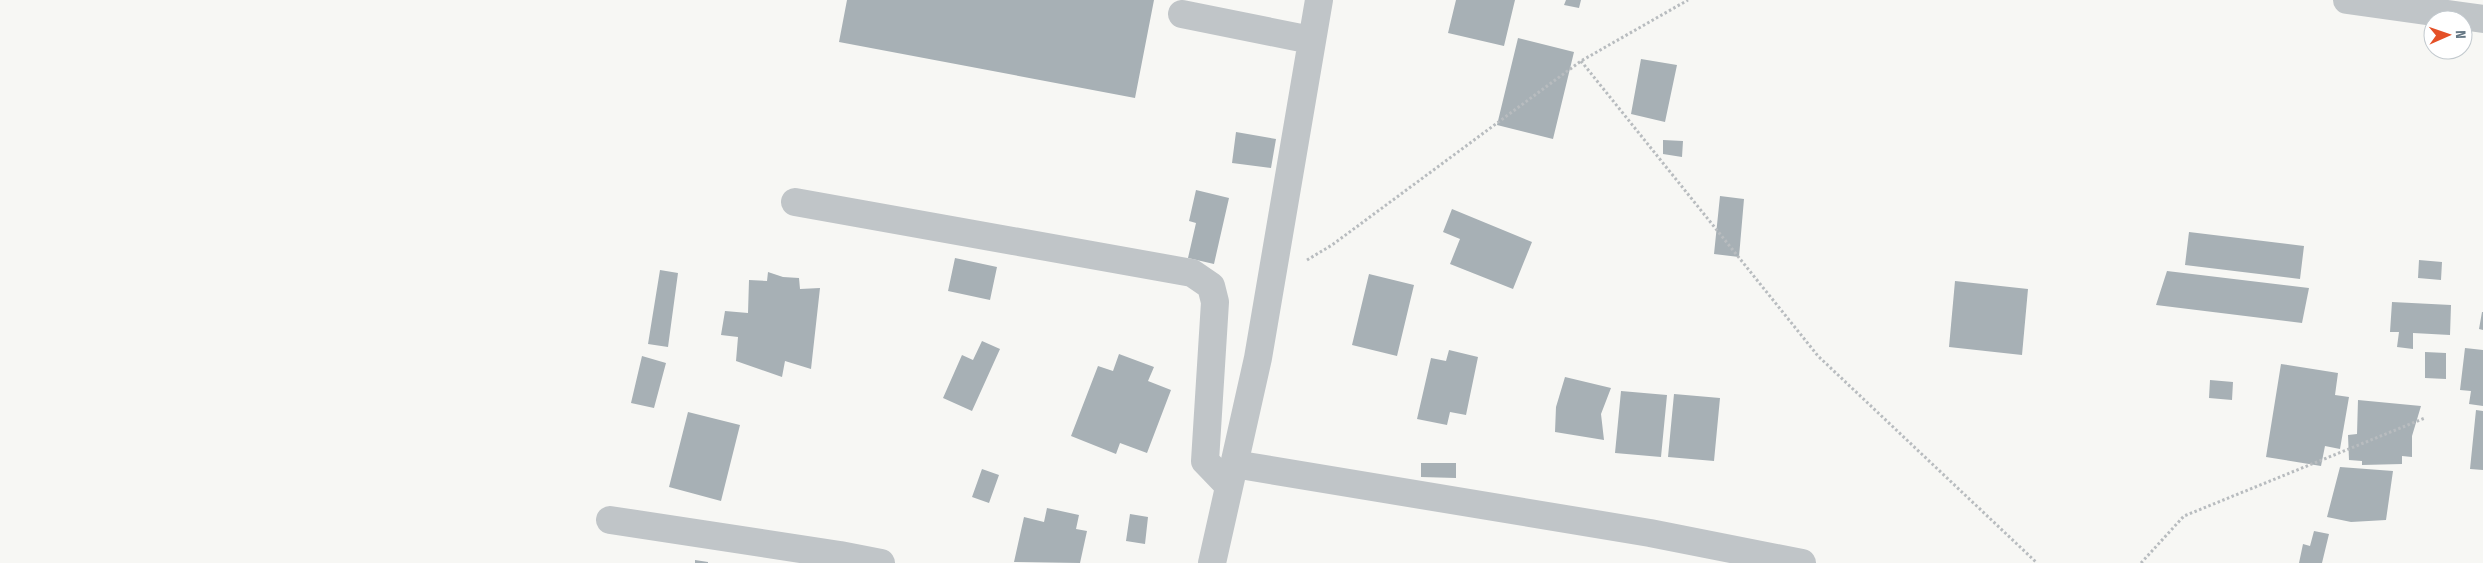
<svg xmlns="http://www.w3.org/2000/svg" width="2483" height="563" font-family="'Fira Sans Condensed',sans-serif">
<style>
.building{fill:#a7b0b5}
.lines{fill:none;stroke-linecap:round;stroke-linejoin:round}
.path{stroke:#b8bcbf;stroke-width:3;stroke-dasharray:2.5 2.5;stroke-linecap:butt}
.minor{stroke:#c0c5c8;stroke-width:28}
</style>
<rect width="100%" height="100%" fill="#f7f7f4"/>
<!-- building -->
<path class="building" d="M847,0H1154L1135,98L839,42Z
M1456,0H1515L1504,46L1448,33Z
M1566,0H1581L1579,8L1564,5Z
M1518,38L1574,52L1553,139L1497,125Z
M1641,59L1677,65L1665,122L1631,114Z
M1236,132L1276,139L1271,168L1232,163Z
M1663,140L1683,141L1682,157L1663,154Z
M1196,190L1229,198L1214,264L1188,258L1196,223L1189,221Z
M1720,196L1744,199L1739,257L1714,254Z
M1452,209L1532,242L1513,289L1450,264L1460,239L1443,232Z
M2189,232L2304,246L2300,279L2185,265Z
M955,258L997,267L990,300L948,291Z
M2419,260L2442,262L2441,280L2418,278Z
M660,270L678,273L668,347L648,344Z
M2167,271L2309,288L2302,323L2156,305Z
M768,272L783,277L799,278L800,289L820,288L811,369L785,361L782,377L736,361L738,337L721,335L725,311L748,313L749,280L767,281Z
M1369,274L1414,285L1397,356L1352,345Z
M1955,281L2028,289L2022,355L1949,347Z
M2392,302L2451,305L2450,335L2413,333V349L2397,347L2399,332H2390Z
M2482,312H2483V330L2479,329Z
M982,341L1000,349L972,411L943,398L962,355L973,360Z
M2465,348L2483,350V406L2469,404L2471,391L2460,390Z
M1449,350L1478,357L1466,415L1450,412L1447,425L1417,419L1431,358L1446,361Z
M2425,352L2446,353V379L2425,378Z
M1119,354L1154,367L1148,381L1171,390L1147,453L1120,443L1116,454L1071,436L1098,366L1113,371Z
M642,356L666,363L654,408L631,403Z
M2281,364L2338,373L2335,395L2349,397L2340,449L2325,446L2321,466L2266,457Z
M1565,377L1611,388L1601,414L1604,440L1555,432L1556,407Z
M2210,380L2233,382L2232,400L2209,398Z
M1621,391L1667,395L1661,457L1615,453Z
M1674,394L1720,398L1714,461L1668,457Z
M2358,400L2421,406L2412,436V457L2402,456V464L2362,465V461L2349,460L2348,435L2357,434Z
M2476,410L2483,411V470L2470,469Z
M688,412L740,425L721,501L669,487Z
M1421,463H1456V478L1421,477Z
M2340,467L2393,471L2386,520L2351,522L2327,517Z
M982,469L999,475L989,503L972,497Z
M1047,508L1079,515L1076,529L1087,531L1080,563L1014,562L1024,517L1044,522Z
M1130,514L1148,517L1145,544L1126,541Z
M2314,531L2329,534L2322,563H2299L2303,544L2310,546Z
M695,560L708,562V563H695Z"/>
<g class="lines">
<!-- path -->
<path class="path" d="M1581,61L1818,356L2037,563
M1307,260L1332,245L1581,61L1688,0
M2141,563L2184,516L2425,418"/>
<!-- minor -->
<path class="minor" d="M2347,0L2483,19
M1182,14L1311,40
M795,202L1192,273L1211,286L1215,302L1205,461L1229,486
M1234,464L1650,533L1802,563
M610,520L840,555L881,563
M1212,563L1258,358L1319,0"/>
</g>
<!-- north arrow -->
<g transform="translate(2448 35) rotate(88)"><circle r="24" fill="#ffffff" stroke="#c2c9ce"/>
<path d="M0-4L9 19L0 12L-9 19Z" fill="#e45027"/>
<text y="-8" font-size="14" font-weight="bold" text-anchor="middle" fill="#667885">N</text>
</g>
</svg>
